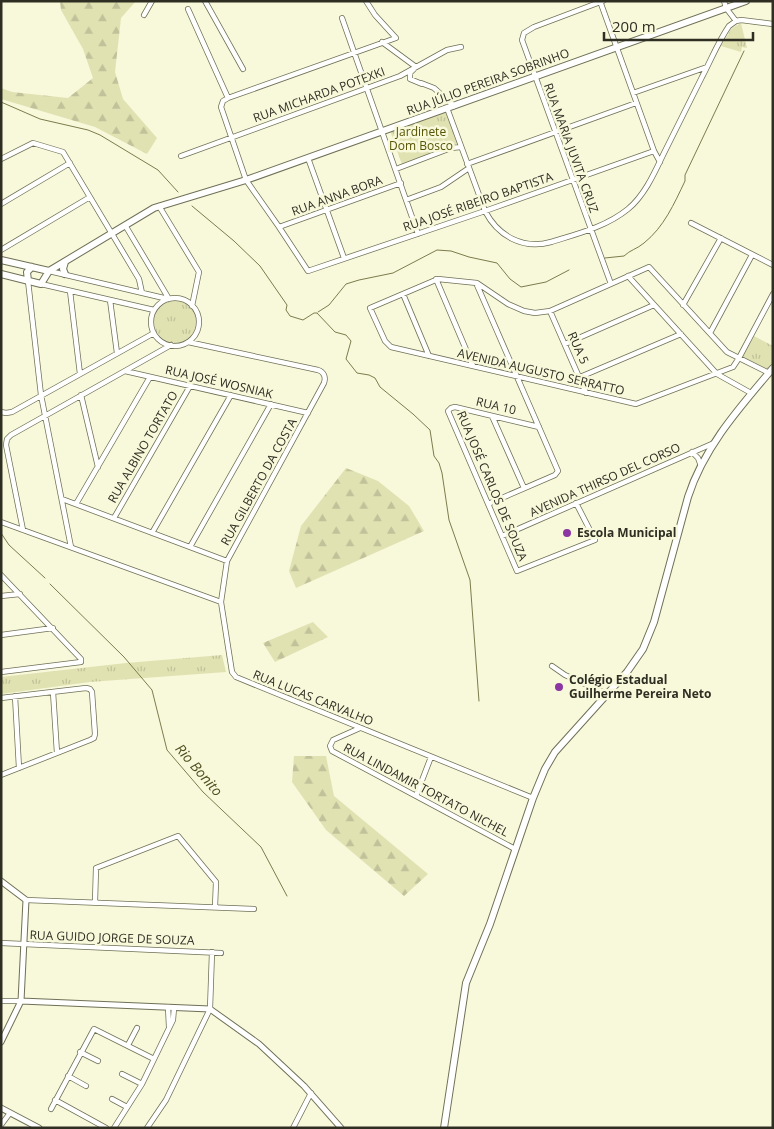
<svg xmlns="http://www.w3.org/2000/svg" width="774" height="1129" font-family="'Open Sans',sans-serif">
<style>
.grass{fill:url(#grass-tufts)}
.forest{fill:url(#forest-firs)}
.garden{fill:#e1e2b2}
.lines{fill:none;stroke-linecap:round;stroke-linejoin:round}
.stream{stroke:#7c7c4c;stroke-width:1}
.minor-casing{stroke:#6f7056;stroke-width:6}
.tertiary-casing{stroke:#6f7056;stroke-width:7}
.secondary-casing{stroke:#6f7056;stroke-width:8}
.minor{stroke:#fff;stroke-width:4.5}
.tertiary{stroke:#fff;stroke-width:5}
.secondary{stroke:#fff;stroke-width:6}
.poi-dot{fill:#8c36a3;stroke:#f8f8db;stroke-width:2}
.labels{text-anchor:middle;stroke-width:5;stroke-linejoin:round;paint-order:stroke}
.street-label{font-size:12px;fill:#2e2e23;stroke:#f8f8db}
.park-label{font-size:12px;fill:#565505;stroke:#f8f8db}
.poi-label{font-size:12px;font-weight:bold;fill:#2e2e23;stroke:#f8f8db;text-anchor:start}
.water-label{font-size:14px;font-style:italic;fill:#4f4f1e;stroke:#f8f8db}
</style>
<defs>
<pattern id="grass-tufts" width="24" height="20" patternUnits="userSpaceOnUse" patternTransform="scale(1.25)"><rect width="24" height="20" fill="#e1e2b2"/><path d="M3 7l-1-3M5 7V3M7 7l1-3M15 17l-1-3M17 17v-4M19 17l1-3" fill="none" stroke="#c1c299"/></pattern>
<pattern id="forest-firs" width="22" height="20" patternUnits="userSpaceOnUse" patternTransform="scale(1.25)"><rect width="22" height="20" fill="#e1e2b2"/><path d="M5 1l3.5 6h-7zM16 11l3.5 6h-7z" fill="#c1c299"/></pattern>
</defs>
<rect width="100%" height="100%" fill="#f8f8db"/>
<!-- grass -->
<path class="grass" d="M741,23L747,48L742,47L741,52L721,46L732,28Z
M446,111L458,145L402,164L390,131Z
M154 322a21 21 0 1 1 42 0a21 21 0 1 1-42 0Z
M754,336L773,346V362L767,369L743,357Z
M222,655L226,672L90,682L1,694V677L126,663Z"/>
<!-- forest -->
<path class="forest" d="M60,1H136L121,18L115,72L123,99L157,138L147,154L95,127L1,99V88L12,92L68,98L93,78L83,49L61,10Z
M346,468L378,481L409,506L424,531L296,588L289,571L301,526Z
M313,622L328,637L275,662L263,643Z
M294,756H326L334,796L428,874L404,896L326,830L292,782Z"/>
<!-- garden -->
<path class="garden" d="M428,133L436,152L402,164L395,145Z"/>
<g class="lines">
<!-- stream -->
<path class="stream" d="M1,102L40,119L88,130L100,135L158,170L178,192
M192,206L234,241L260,266L287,305L286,310L290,316L303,320L314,313H317L335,332L346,335L351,341L346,359L357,373L369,375L375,378L380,387L413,414L430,430L434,456L439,463L442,473L449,520L470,580L479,701
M605,258L624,256C630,250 637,249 644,243C664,227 674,204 685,181V175L744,51
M318,312L329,305L346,284L359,280L393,273L437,250L451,251L469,257L497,263L510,279L521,287L546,282L569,270
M1,533L9,545L45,578
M50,584L124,657L152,690L167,750L203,792L261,847L287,896"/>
<!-- minor casing -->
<g class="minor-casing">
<path id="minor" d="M205,1L243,69
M600,1L654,151L660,162
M603,1L534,27L524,33L522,40L611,284
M724,1L726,8L736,21
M188,9L228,98L223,101L221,107L246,180L279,227L308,271L485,211L654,151
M144,15L152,1
M342,18L418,234
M382,42L416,67L410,73V79L422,84
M421,83L434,88L454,106
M633,93L707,67
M228,98L396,38L375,15L366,1
M447,108L485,211C498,236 523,250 551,242C577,234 606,227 628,209C644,196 654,174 663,155C676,129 689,103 702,77C711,60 718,42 729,26L736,21L741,20L773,24
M181,156L400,76L447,50L461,47
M308,158L344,258
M1,159L33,143L63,152L139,279L142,293
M467,164L636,103
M396,169L451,148L461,147
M406,200L441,187L469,168
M1,204L70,163
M159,206L199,272L192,306
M691,223L773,265
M125,225L169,299
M279,227L401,183
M1,250L90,197
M49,271L168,299
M628,276L717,374L751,393
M436,279L473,366
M28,281L41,395L71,547
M41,284L154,310
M477,285L558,471L555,475L488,504
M70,291L80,374
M403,294L429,356
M151 322a24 24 0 1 1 48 0a24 24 0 1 1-48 0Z
M110,300L117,353
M683,305L721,238
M550,311L586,393
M710,333L752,255
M188,342L318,370C324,372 326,377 324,383L227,561L221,602
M565,344L654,305
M125,371L308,413
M769,373L727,352L649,267L550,311L535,313L524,311L508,304L477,283L438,279L370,308L385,341L391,347L636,404L733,367L739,358L773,294
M580,377L681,334
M81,395L98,467
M1,412L6,413L12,412L154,333
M492,416L524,488
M539,427L455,407L451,408L448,411L517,571L595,540L576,503
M692,452L698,458L701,466
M62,499L227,561
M76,504L150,377
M114,518L190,386
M1,522L221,602L232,672L236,677L533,798
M23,530L6,445L7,439L11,435L171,345
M152,533L231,395
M502,536L714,443
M190,547L271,404
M1,575L81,659V662L1,672
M1,596L20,594
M1,635L53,628
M552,666L565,675L607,694
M53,692L57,753
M15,696L19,768
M1,698L86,688L90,689L92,692L95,734L94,738L90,740L1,775
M360,728L333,740L330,746L332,751L515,849
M416,796L431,757
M26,900L254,909
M95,902L96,868L178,836L216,882L215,907
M1,943L221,953
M1,1001H21
M168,1007L169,1027
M128,1045L137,1028
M80,1052L98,1061
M122,1074L142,1084
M68,1076L86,1086
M112,1099L127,1107
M55,1100L106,1128
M51,1109L94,1029L154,1059
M1,1125L10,1113
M114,1128L142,1084L173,1020L174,1008
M147,1128L166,1100L210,1009L212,952
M293,1128L311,1093"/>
</g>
<!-- tertiary casing -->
<g class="tertiary-casing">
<path id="tertiary" d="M1,881L26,900L21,1001L1,1042
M21,1001L210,1009L259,1044L304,1086L341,1128
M1,1108L39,1128"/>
</g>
<!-- secondary casing -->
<g class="secondary-casing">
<path id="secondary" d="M1,260L49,271
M65,262L63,269L65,274
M49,271L154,208L246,180L746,1
M1,274L41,284L49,271
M28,281L27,272L32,267
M444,1128L466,983L490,924L533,798L545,769L555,752L627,672L643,649L654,622L688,497C704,447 740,407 773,368"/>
</g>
<!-- minor -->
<use href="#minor" class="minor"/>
<!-- tertiary -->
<use href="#tertiary" class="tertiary"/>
<!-- secondary -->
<use href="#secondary" class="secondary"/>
</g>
<!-- markers -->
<g class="poi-dot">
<circle cx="567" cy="533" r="5"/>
<circle cx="559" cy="687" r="5"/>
</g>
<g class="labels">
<!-- street labels -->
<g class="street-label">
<text transform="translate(488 82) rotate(-20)" y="4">RUA JÚLIO PEREIRA SOBRINHO</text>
<text transform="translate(319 95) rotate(-20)" y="4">RUA MICHARDA POTEXKI</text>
<text transform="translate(571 148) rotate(70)" y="4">RUA MARIA JUVITA CRUZ</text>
<text transform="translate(337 196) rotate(-20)" y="4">RUA ANNA BORA</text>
<text transform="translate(478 202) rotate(-19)" y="4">RUA JOSÉ RIBEIRO BAPTISTA</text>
<text transform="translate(578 348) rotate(66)" y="4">RUA 5</text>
<text transform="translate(541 372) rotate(13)" y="4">AVENIDA AUGUSTO SERRATTO</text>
<text transform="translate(219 382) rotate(13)" y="4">RUA JOSÉ WOSNIAK</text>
<text transform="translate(496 406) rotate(13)" y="4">RUA 10</text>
<text transform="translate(143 447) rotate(-60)" y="4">RUA ALBINO TORTATO</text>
<text transform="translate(605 480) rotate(-24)" y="4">AVENIDA THIRSO DEL CORSO</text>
<text transform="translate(259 482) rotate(-61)" y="4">RUA GILBERTO DA COSTA</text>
<text transform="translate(492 486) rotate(67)" y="4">RUA JOSÉ CARLOS DE SOUZA</text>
<text transform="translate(313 698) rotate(22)" y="4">RUA LUCAS CARVALHO</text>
<text transform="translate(426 790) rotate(28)" y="4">RUA LINDAMIR TORTATO NICHEL</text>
<text transform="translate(112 938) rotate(2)" y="4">RUA GUIDO JORGE DE SOUZA</text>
</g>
<!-- park labels -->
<g class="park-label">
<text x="421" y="136">Jardinete<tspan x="421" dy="14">Dom Bosco</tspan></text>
</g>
<!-- poi labels -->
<g class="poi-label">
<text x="577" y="537">Escola Municipal</text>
<text x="569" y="684">Colégio Estadual<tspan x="569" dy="14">Guilherme Pereira Neto</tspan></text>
</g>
<!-- water labels -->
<g class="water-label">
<text transform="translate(199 770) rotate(49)" y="5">Rio Bonito</text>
</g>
</g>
<!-- border -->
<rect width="774" height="1129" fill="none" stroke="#2e2e23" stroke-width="5"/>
<!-- scale -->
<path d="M604 32v8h149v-8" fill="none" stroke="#2e2e23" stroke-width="2.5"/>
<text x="612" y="32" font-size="15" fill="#2e2e23" stroke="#f8f8db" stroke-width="4" paint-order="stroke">200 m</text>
</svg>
